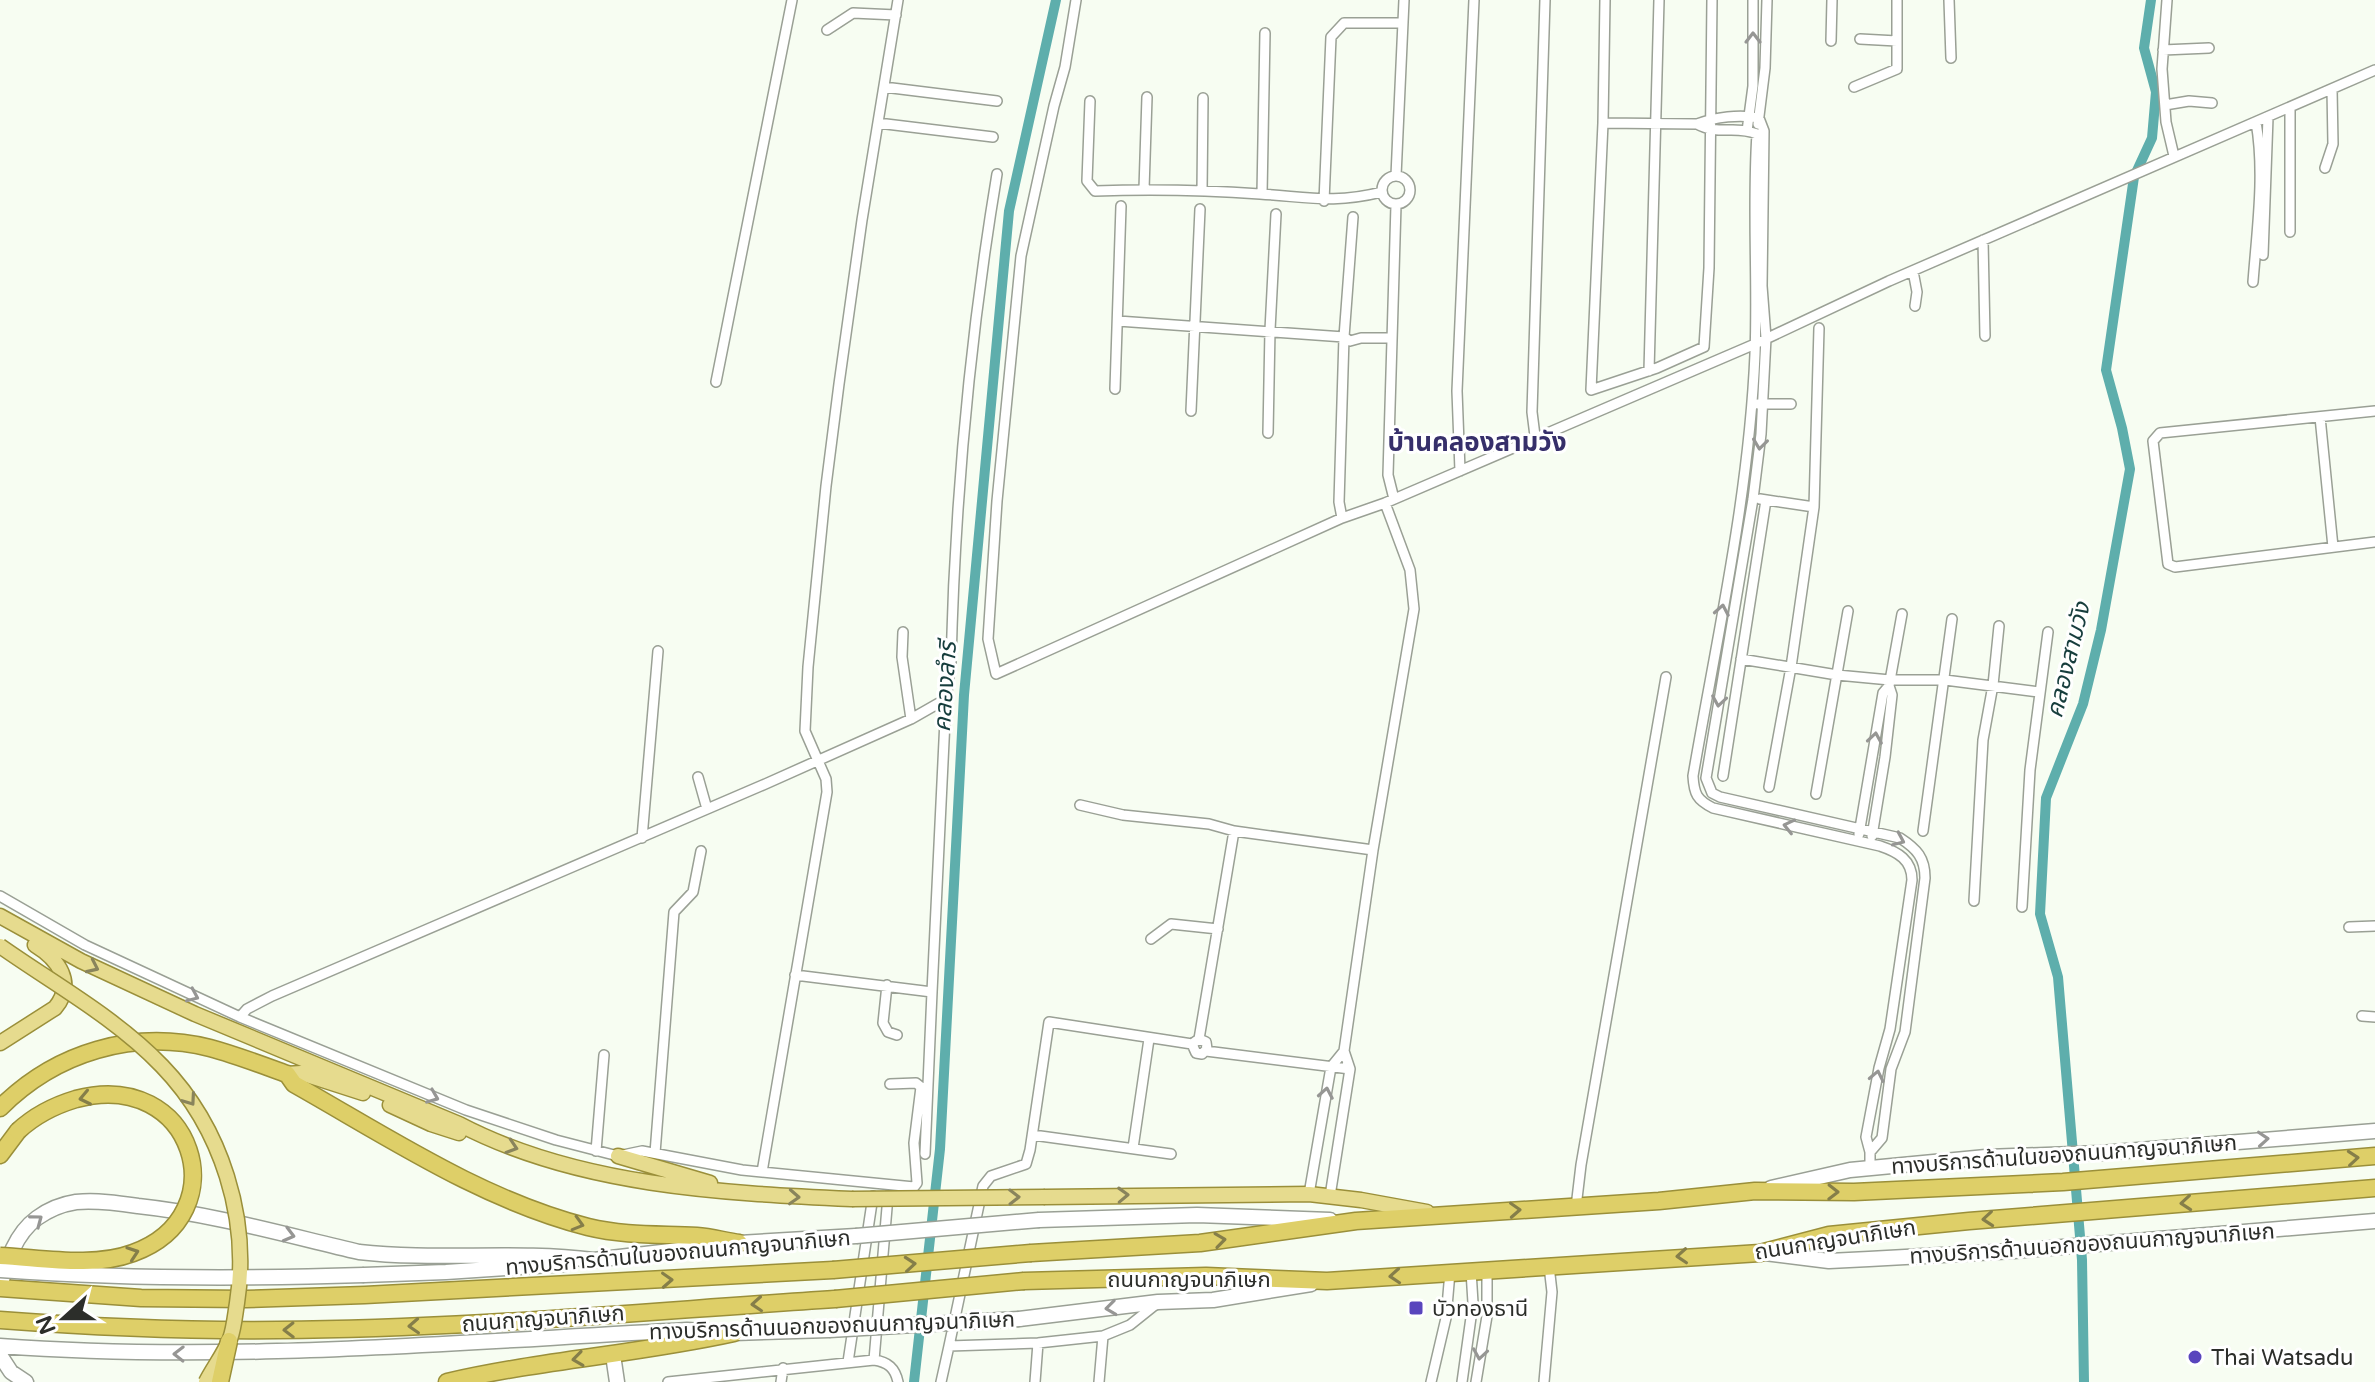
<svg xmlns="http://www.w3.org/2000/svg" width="2375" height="1382" font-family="'Varela Round','Noto Sans Thai',sans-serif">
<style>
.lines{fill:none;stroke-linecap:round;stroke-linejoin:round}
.canal{stroke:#5eaeac;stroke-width:10}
.minor-casing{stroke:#9aa095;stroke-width:12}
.secondary-casing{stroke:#9aa095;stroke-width:17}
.primary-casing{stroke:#9a8f3a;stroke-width:17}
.trunk-casing{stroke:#9a8f3a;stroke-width:19}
.minor{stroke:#fff;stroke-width:9}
.secondary{stroke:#fff;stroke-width:14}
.primary{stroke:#e6db8e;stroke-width:14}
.trunk{stroke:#decf68;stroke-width:16}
.secondary-bridge-casing{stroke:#9aa095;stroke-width:17;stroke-linecap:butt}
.primary-bridge-casing{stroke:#9a8f3a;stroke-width:17;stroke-linecap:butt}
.trunk-bridge-casing{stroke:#9a8f3a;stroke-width:19;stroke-linecap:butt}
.secondary-bridge{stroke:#fff;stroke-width:14}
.primary-bridge{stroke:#e6db8e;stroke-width:14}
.trunk-bridge{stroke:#decf68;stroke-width:16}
.oneway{stroke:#969694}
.oneway2{stroke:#89845c}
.oneway3{stroke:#857e49}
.poi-dot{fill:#5945bd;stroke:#fff;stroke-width:3}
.labels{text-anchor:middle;stroke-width:6;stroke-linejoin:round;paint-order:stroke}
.street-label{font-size:22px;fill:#2c2e2a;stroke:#fff}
.poi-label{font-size:22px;fill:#2c2e2a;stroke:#fff;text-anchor:start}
.water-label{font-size:24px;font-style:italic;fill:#163d3c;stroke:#fff}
.quarter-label{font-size:26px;font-weight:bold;fill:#362f6a;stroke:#fff}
</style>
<rect width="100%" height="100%" fill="#f7fdf2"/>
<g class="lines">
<!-- canal -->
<path class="canal" d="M914,1382L940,1149L964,695L1009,211L1056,0
M2084,1382L2082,1260L2058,977L2040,914L2046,798L2083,704L2101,630L2130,469L2122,428L2106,370L2134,177L2152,138L2156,92L2144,48L2151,0"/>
<!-- minor casing -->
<g class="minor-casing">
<path id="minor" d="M1076,0L1065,67L1054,106L1021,256L997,501L988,639L996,674L1342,518L1385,503L1755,344L1889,281L2375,70
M1605,0L1603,123L1591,390L1657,368L1704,347L1709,268L1712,0
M1949,0L1951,58
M2167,0L2162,69L2166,122L2174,156
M827,30L853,13L896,15
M1860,39L1897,41
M1831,41L1832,0
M2163,50L2209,48
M884,87L997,101
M1854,87L1897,69V0
M1090,101L1087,181L1095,191C1150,189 1205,190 1260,194C1309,197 1333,204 1382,192
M2165,105L2189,101L2212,103
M878,123L993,137
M1603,123L1697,124C1715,117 1740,114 1759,118L1764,131L1762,286L1766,338L1761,434L1753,499L1706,778L1712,793L1720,797L1900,838C1917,849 1925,858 1925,878L1905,1032L1891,1069L1882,1138L1870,1152
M1697,124C1719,136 1735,125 1757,134C1752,207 1758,281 1755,354C1749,496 1717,637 1693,776C1694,794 1697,800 1713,808L1880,846C1898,852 1912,860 1912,880L1890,1029L1879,1068L1866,1137L1870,1152V1168
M1758,124L1765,68L1767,0
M1747,131L1753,86V0
M2325,168L2333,144L2332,89
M1396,176L1404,0
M1382 190a14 14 0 1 1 28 0a14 14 0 1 1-28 0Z
M1144,189L1147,97
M1202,191L1203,98
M1262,194L1265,33
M1324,201L1331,37L1344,23H1403
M2290,232V107
M1983,240L1985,336
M2263,255L2268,117
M1913,271L1917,292L1915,306
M2253,282C2257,229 2265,174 2256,122
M1118,321L1344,337L1350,341L1361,338H1391
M1649,371L1659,0
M716,382L792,0
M1115,389L1121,206
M1758,404H1791
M1191,411L1200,209
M2375,411L2160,433L2153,441L2168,564L2175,567L2375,542
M2320,417L2333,547
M1268,433L1270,330L1276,214
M1535,436L1532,412L1545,0
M1460,471L1457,391L1474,0
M1394,499L1388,475L1396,205
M1760,499L1814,507
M1342,518L1339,502L1344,337L1353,217
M903,632L902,657L911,719
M1741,659L1837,675L1890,680H1945L2039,692
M1723,776L1766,500
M698,777L707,809
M1769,787L1791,667L1814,507L1819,328
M1816,794L1848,611
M1080,805L1123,815L1209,824L1234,831
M1923,831L1952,619
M1859,834L1883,693L1889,686L1902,614
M1872,836L1885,757L1892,695L1889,686
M642,838L658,651
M0,896L85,945L240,1017L466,1110L556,1140L618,1156L642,1151L742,1170L914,1187L917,1183L914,1143L921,1087L916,1083L890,1084
M1974,901L1983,740L1993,685L1999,626
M2022,907L2030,770L2048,632
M2349,927L2375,926
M1151,939L1171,924L1218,929
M795,975L932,992L925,1154
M887,985L883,1023L888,1032L897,1035
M932,992L946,699L951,662C955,499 970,336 997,174
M2362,1016L2375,1017
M240,1017L247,1009L272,996L763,785L911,719L946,699
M1199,1039L1234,831L1373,850
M1206,1051L1350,1069
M1033,1135L1171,1154
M1133,1148L1149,1039
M596,1151L604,1055
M655,1153L674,912L693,892L701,851
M762,1172L827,792L826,779L805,731L808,667L826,486L839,384L862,220L898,0
M1309,1194L1331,1067L1344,1051
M1330,1196L1350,1069L1344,1051L1373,850L1414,609L1410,570L1385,503
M1576,1207L1581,1165L1666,677
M1155,1305L1130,1325L1103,1336L1038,1343L949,1346L983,1186L991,1176L1026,1164L1030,1150L1049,1022L1192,1044L1199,1039L1206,1042L1207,1049L1202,1054L1196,1053L1192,1044
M874,1360L888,1196
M848,1362L873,1196
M668,1382L874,1360C888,1362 895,1368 898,1382
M781,1382L783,1368
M941,1382L949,1346
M1035,1382L1038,1343
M1099,1382L1103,1336
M1431,1382L1446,1318L1450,1272
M1462,1382L1473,1303L1471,1271
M1476,1382L1487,1316V1270
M1544,1382L1552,1292L1549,1266"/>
</g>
<!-- secondary casing -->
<g class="secondary-casing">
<path id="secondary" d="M1771,1188L1850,1170L1986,1157L2101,1153L2375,1131
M1039,1220L1197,1215L1330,1220
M1765,1253L1829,1261L1869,1259L2014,1251L2375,1221
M585,1261L739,1243L856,1236
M364,1275L446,1272L565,1264
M0,1287C7,1261 15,1234 37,1218C48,1210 63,1204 76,1202C97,1200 118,1203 138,1206C213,1214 286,1235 359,1252C437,1261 515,1250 593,1260
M1019,1319L1158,1302L1213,1300L1311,1284
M0,1346C230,1363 457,1342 687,1330L734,1333L829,1330
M0,1355L11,1372L26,1382
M613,1355L617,1382"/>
</g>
<!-- primary casing -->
<g class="primary-casing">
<path id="primary" d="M0,916L81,961L195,1014L459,1124C577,1186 721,1193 852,1199
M0,1043L55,1008C76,983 58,959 35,945
M287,1074L301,1073L363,1093
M390,1105L431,1124L459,1133
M618,1156L710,1183
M1045,1197L1309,1194L1361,1200L1427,1212"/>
</g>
<!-- trunk casing -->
<g class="trunk-casing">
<path id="trunk" d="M0,1108C56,1052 133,1029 210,1048C236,1055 262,1065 287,1074L294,1084C388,1137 482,1200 588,1227C625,1236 660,1234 697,1236C711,1237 725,1241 739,1243
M0,1155L18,1131
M1031,1253L1200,1243L1356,1221L1659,1201L1755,1191L1854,1192L2063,1182L2375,1156
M1024,1281L1206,1276L1327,1281L1760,1253L1829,1235L1969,1221L2375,1188
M0,1288L141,1298L246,1299L365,1295L833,1270
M0,1320C93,1327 185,1331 278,1330C464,1329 650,1311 835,1299
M447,1382C542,1360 639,1354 734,1333"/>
</g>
<!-- minor -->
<use href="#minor" class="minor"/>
<!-- secondary -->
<use href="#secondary" class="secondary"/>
<!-- primary -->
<use href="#primary" class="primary"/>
<!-- trunk -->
<use href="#trunk" class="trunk"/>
<!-- secondary-bridge casing -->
<g class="secondary-bridge-casing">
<path id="secondary-bridge" d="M856,1236L1039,1220
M0,1270C121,1279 242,1279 364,1275
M829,1330L1019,1319"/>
</g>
<!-- primary-bridge casing -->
<g class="primary-bridge-casing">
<path id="primary-bridge" d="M0,946C54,984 116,1018 162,1066C222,1128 250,1219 237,1303C235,1315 234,1328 230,1339C224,1354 213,1368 206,1382
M852,1199L1045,1197"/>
</g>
<!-- trunk-bridge casing -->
<g class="trunk-bridge-casing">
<path id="trunk-bridge" d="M0,1256C42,1258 93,1268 133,1253C239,1215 194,1067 76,1099C56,1105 34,1116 18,1131
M833,1270L1031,1253
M835,1299L1024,1281
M220,1382L229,1341"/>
</g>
<!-- secondary-bridge -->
<use href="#secondary-bridge" class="secondary-bridge"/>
<!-- primary-bridge -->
<use href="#primary-bridge" class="primary-bridge"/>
<!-- trunk-bridge -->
<use href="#trunk-bridge" class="trunk-bridge"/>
</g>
<!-- one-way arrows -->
<defs><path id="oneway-chevron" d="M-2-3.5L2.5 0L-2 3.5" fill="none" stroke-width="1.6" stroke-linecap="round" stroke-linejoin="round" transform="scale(2)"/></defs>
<g class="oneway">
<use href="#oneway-chevron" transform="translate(1753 38) rotate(-90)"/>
<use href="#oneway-chevron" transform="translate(1760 444) rotate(97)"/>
<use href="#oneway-chevron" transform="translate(1722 610) rotate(-80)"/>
<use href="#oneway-chevron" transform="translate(1719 701) rotate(99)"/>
<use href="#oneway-chevron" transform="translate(1875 738) rotate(-81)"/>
<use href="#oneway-chevron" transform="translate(1789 826) rotate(-167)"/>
<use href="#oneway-chevron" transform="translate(1899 840) rotate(24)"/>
<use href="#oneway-chevron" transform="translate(193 996) rotate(24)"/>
<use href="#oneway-chevron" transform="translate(1877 1076) rotate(-78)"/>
<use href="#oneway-chevron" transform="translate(1326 1093) rotate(-80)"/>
<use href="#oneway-chevron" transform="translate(433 1097) rotate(22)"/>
<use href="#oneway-chevron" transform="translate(2263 1139) rotate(-4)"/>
<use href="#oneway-chevron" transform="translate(37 1220) rotate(-37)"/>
<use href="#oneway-chevron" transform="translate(289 1235) rotate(15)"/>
<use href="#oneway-chevron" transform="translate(1111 1308) rotate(173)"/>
<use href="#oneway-chevron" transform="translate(179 1354) rotate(-179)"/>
<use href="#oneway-chevron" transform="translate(1480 1354) rotate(99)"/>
</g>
<g class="oneway2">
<use href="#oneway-chevron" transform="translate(93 967) rotate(25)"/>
<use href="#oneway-chevron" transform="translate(190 1100) rotate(55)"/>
<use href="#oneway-chevron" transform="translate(512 1147) rotate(18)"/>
<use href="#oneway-chevron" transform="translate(1123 1195) rotate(-2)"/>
<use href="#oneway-chevron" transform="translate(794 1197) rotate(3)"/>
<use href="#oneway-chevron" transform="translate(1014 1197) rotate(-1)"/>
</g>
<g class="oneway3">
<use href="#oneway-chevron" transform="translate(85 1098) rotate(168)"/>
<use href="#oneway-chevron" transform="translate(2353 1158) rotate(-5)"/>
<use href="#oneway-chevron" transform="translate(1833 1192) rotate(1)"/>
<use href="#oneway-chevron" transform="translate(2186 1203) rotate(175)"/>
<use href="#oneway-chevron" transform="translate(1515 1210) rotate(-3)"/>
<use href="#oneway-chevron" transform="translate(1988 1219) rotate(175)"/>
<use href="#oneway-chevron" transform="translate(578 1224) rotate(16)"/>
<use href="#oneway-chevron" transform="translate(1220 1240) rotate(-8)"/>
<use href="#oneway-chevron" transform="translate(133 1253) rotate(-19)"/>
<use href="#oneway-chevron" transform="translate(1682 1256) rotate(176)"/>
<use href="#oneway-chevron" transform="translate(910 1264) rotate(-5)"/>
<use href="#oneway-chevron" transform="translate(1395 1276) rotate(176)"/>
<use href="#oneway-chevron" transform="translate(667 1280) rotate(-3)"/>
<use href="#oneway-chevron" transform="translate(757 1304) rotate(176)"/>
<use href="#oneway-chevron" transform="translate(414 1326) rotate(177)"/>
<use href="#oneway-chevron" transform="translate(289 1330) rotate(179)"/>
<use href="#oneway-chevron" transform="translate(578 1359) rotate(172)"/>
</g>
<!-- markers -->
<g class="poi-dot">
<rect x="1408" y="1300" width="16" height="16" rx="4"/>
<circle cx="2195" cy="1357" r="8"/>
</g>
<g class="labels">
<!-- street labels -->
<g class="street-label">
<text transform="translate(2064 1154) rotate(-4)" y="8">ทางบริการด้านในของถนนกาญจนาภิเษก</text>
<text transform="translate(1835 1239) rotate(-9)" y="8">ถนนกาญจนาภิเษก</text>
<text transform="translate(2092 1243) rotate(-4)" y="8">ทางบริการด้านนอกของถนนกาญจนาภิเษก</text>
<text transform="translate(678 1252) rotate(-5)" y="8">ทางบริการด้านในของถนนกาญจนาภิเษก</text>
<text x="1189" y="1287">ถนนกาญจนาภิเษก</text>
<text transform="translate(543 1318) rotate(-4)" y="8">ถนนกาญจนาภิเษก</text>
<text transform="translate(832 1325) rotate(-2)" y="8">ทางบริการด้านนอกของถนนกาญจนาภิเษก</text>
</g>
<!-- poi labels -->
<g class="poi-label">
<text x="1432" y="1316">บัวทองธานี</text>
<text x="2211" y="1365">Thai Watsadu</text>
</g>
<!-- water labels -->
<g class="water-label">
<text transform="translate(2068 660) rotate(-76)" y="8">คลองสามวัง</text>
<text transform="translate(945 687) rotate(-86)" y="8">คลองลำรี</text>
</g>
<!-- quarter labels -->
<g class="quarter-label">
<text x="1477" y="451">บ้านคลองสามวัง</text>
</g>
</g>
<!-- north arrow -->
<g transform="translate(64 1318) rotate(249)" stroke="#ffffff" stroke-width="6" paint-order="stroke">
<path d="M0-6L14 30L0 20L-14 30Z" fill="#2c2e2a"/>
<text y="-12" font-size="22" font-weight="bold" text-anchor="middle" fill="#2c2e2a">N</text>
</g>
</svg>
